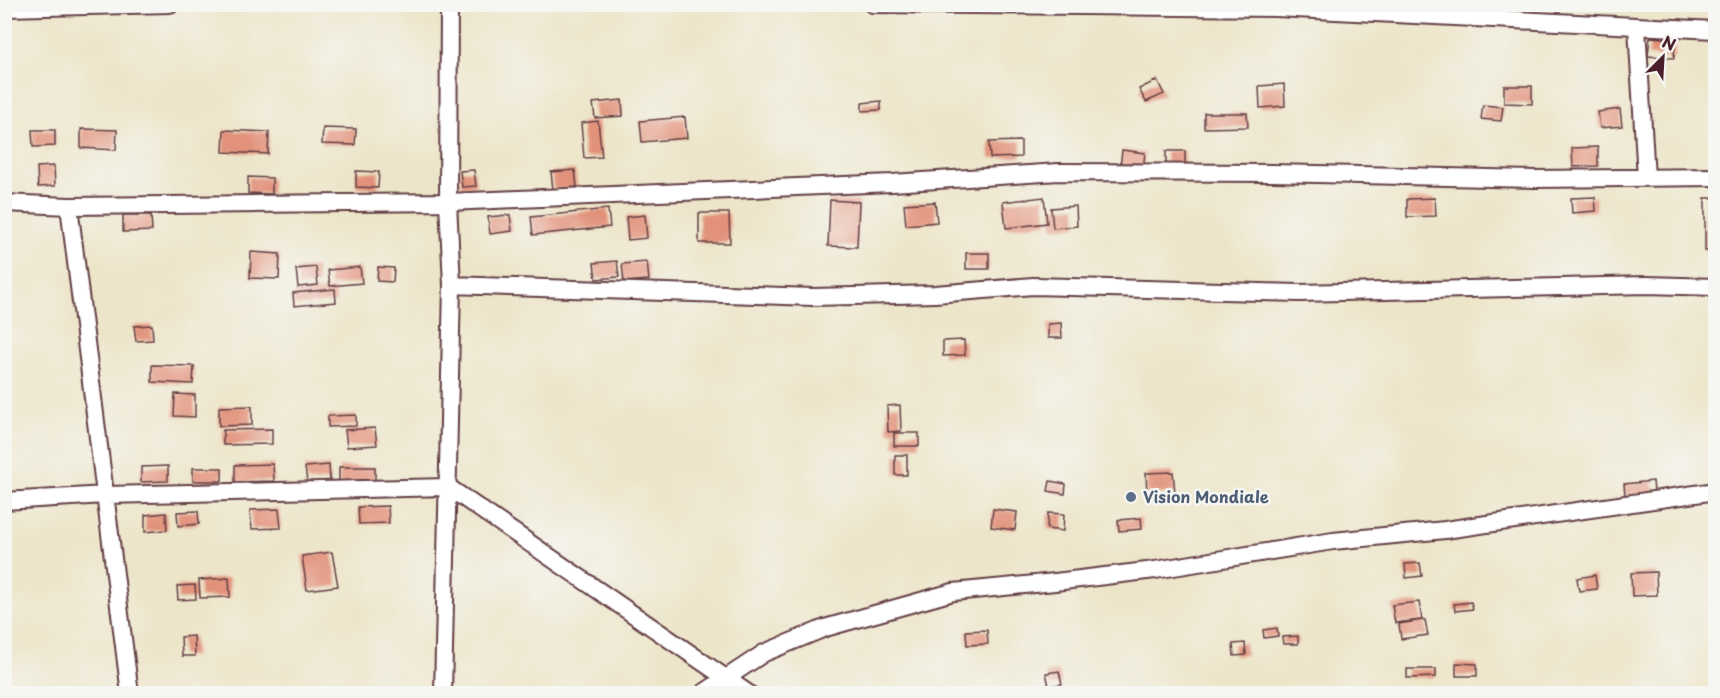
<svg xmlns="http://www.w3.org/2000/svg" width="1720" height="698" font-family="'Playpen Sans',sans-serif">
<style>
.building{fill:#e2927a}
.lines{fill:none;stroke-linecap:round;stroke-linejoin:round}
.minor-casing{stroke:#623d43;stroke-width:20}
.minor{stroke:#fff;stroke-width:16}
.service-dot{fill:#5c6f8a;stroke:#f6f6f2;stroke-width:2}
.labels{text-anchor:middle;stroke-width:5;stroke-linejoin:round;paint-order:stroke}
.service-label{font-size:16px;font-weight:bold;fill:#4e5e75;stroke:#f6f6f2;text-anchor:start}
</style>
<rect width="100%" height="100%" fill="#f6f6f2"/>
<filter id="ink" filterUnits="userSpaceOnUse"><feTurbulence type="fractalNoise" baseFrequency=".0167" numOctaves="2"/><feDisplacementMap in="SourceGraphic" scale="12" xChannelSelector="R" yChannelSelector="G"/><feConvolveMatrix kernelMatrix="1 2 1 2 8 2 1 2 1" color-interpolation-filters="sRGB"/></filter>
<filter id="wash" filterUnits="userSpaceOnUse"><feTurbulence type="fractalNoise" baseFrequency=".008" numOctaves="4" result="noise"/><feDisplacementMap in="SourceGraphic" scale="24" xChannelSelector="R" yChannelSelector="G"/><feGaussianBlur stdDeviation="1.35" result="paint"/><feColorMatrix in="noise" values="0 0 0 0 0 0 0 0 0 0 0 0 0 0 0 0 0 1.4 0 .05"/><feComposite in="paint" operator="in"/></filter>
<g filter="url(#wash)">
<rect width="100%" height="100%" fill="#ede5c9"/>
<g id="blocks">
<!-- building -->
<path class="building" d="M1650,37L1675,39L1674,58L1648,56Z
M1157,80L1164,94L1146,102L1139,89Z
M1284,84L1285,106L1260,108L1259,86Z
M1504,86H1532V104L1504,103Z
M622,100L623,116L595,118L593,103Z
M881,101V110L862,111V103Z
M1483,105L1503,107L1501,121L1481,119Z
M1620,109L1622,126L1600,128L1598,112Z
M1204,113H1247L1248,127L1204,128Z
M685,117L687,138L642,142L640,121Z
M598,121L602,157L584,158L581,123Z
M323,128L356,129L355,145L322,144Z
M81,129L117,130L116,150L81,148Z
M32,130H55V146L33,147Z
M224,130L269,132L268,154L223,152Z
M1021,141V157L990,158L989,142Z
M1598,147V166L1573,167L1572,148Z
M1122,150L1145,153L1143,170L1120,168Z
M1166,151H1185V170L1166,169Z
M54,166L55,186L38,187L37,167Z
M474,170L476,186L462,187L460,171Z
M575,170L577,187L553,190L551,172Z
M356,171L379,172L378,188L356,187Z
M248,177L272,178V194L248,193Z
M1044,197L1047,223L1006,228L1003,202Z
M1595,197L1596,211L1572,213L1571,198Z
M1435,198L1436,216L1407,217V199Z
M1705,198H1716V251H1705Z
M830,200L859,202L857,247L828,246Z
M935,202L937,222L906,225L904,204Z
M1076,206L1077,226L1053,228L1051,208Z
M608,209L610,227L533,235L531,217Z
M699,213H729L730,243H699Z
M123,215H151L152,231L123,232Z
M510,215L512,231L490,234L488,217Z
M645,215L647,238L628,240L626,217Z
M251,252L280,254L279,279L250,278Z
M966,253H989V269H966Z
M617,261L619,277L596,279L594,263Z
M647,262L649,280L624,282L622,264Z
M316,267L318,285L298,287L296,269Z
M360,267L362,283L330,286L328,270Z
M378,267L394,268L393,282L377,281Z
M335,289L336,302L294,306L293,293Z
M1061,323L1062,338H1048V324Z
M152,325L153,340L136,341L134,326Z
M964,340L965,355L943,356V341Z
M152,365L194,366L193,384L152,382Z
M175,394L195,395V417L174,416Z
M900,405L901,431L888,432L887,406Z
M252,406V425L219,426V407Z
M356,415V426L328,427V416Z
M375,428L377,445L347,447L345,430Z
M272,429V444L223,445V430Z
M894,433H919V446H894Z
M895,455H907V475H895Z
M273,464L274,481L235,482V465Z
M329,465L330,481L307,482L305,467Z
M168,466V481L141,482V467Z
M339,467H375V484H339Z
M193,468H222V481H193Z
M1173,472L1175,493L1147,495L1146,473Z
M1050,481L1066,484L1065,494L1048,491Z
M1653,481L1654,492L1625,495L1624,484Z
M388,506L389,523L359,524L358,507Z
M279,509L281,528L252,529L250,510Z
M993,509L1017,512L1015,530L991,527Z
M198,511L199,524L178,526L177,512Z
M166,513L167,530L145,532V515Z
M1048,513L1064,514L1063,531L1047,529Z
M1141,518L1142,529L1119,531L1118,520Z
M332,552L338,586L307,590L302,556Z
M1420,563L1422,576L1406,578L1405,564Z
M1656,572L1657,595L1632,596L1631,573Z
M1595,575L1597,589L1579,591L1577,578Z
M229,578L230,597L200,598L199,580Z
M195,585L196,599L178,600L177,586Z
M1419,602L1422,620L1395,623L1392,605Z
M1471,602L1473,609L1455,611L1454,604Z
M1423,620H1425L1428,635L1401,639L1399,624Z
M1277,628L1278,636L1264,638L1263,630Z
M987,630L988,644L967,645L966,631Z
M194,636L195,656H182L181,637Z
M1298,636V644H1283L1282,637Z
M1245,643L1246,655L1234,656L1233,644Z
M1456,663L1477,664V676H1456Z
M1407,669H1436V677L1407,678Z
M1059,671L1062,684L1049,686L1046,673Z"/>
</g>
</g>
<g filter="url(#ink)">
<use href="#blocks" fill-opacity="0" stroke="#623d43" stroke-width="1.5"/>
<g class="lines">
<!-- minor casing -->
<g class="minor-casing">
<path id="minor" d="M872,4L1276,8L1715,30
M4,8L170,4
M1637,27L1646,178
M4,203L69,206L448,202L892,183L1059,172L1273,173L1534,179L1716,177
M69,206L130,694
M452,285L813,297L935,294L1033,286L1299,293L1647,285L1716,287
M4,501L106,495L448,487L749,694
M443,694L452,285L448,202L449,4
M702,694L764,653L825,628L953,592L1055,582L1155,570L1333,541L1445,530L1716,491"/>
</g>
<!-- minor -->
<use href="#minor" class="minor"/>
</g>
</g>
<!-- markers -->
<circle class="service-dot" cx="1131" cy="497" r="6"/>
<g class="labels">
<!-- service labels -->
<g class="service-label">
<text x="1143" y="503">Vision Mondiale</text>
</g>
</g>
<!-- margin -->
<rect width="1720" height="698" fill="none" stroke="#f6f6f2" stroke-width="24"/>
<!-- north arrow -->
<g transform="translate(1663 57) rotate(24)" stroke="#f6f6f2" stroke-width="4.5" paint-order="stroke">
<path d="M0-4.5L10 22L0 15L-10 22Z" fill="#4a1f2b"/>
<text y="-9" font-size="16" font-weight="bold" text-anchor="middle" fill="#4a1f2b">N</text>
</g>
</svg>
